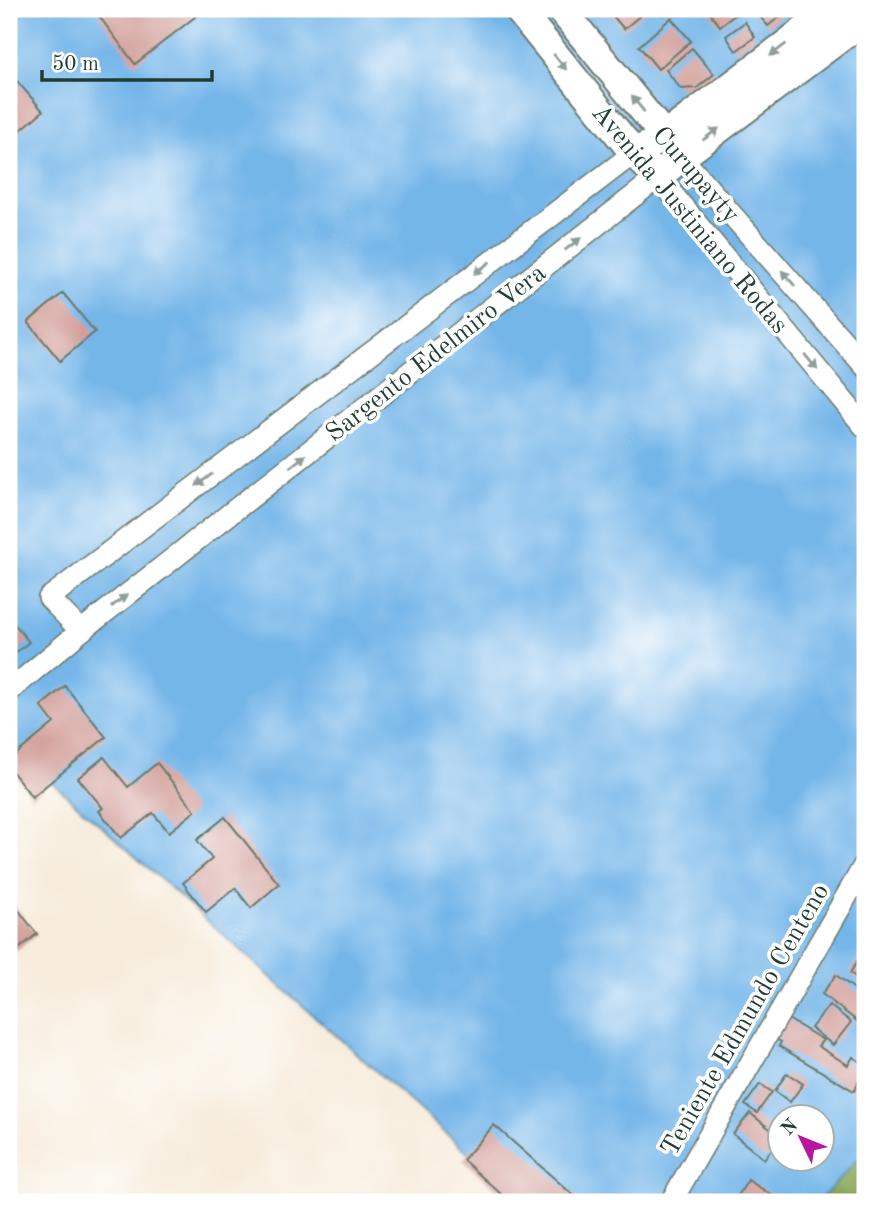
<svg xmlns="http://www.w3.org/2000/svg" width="874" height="1211" font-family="'Old Standard TT',serif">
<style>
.forest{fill:#88a65a;stroke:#547247;stroke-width:2}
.water{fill:#74b6e9;stroke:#4a7a8e;stroke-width:2;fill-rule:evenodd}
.building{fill:#d19e98}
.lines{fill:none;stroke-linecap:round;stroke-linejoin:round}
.minor-casing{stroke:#6b7a6e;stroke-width:24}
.tertiary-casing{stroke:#6b7a6e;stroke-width:32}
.minor{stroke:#fff;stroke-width:21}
.tertiary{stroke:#fff;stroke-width:28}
.oneway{fill:#8f9e9a}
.labels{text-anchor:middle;stroke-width:7;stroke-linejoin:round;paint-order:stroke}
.street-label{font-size:26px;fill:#1f3d34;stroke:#fff}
</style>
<rect width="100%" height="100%" fill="#fff"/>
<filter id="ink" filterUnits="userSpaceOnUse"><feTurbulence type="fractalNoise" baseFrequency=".0143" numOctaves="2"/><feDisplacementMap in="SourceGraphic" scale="14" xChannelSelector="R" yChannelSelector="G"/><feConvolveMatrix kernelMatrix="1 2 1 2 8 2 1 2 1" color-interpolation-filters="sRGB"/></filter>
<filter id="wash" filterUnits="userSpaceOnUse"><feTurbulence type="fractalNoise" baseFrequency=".00686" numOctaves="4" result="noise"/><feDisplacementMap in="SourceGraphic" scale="28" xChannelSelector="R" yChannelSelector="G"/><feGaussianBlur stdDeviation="1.57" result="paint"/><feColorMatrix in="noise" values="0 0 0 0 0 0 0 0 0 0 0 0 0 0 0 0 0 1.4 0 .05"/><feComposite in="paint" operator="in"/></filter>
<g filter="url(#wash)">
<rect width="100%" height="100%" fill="#f7ecdb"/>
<!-- forest -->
<path class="forest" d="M865,1108V1202H790L781,1170L822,1158V1116Z"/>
<!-- water -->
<path class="water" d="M9,9H865V1152L818,1202H523L9,744ZM780,1116H822V1158H780Z"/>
<g id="blocks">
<!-- building -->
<path class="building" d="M108,9H205L135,64L99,16Z
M607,9H648L624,29Z
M707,9H732L736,14L720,26Z
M754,9H787L788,10L768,26Z
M671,18L691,41L658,69L639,46Z
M745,22L755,37L736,51L726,36Z
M692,48L714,74L697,88L681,89L666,70Z
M16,80L43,111L14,136L9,131V86Z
M63,293L95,332L60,361L28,322Z
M9,617L29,642L9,658Z
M65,686L106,737L32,797L9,767V760L54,723L41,706Z
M104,757L128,787L157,763L195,811L169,832L153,813L121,838L99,811L103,808L78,778Z
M225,817L279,884L251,908L235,888L206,912L183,883L212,859L197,840Z
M9,898L37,934L11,955L9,953Z
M863,952L865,953V983L850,973Z
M836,975L865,997V1011L857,1021L822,994Z
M829,1005L851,1022L833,1045L811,1028Z
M788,1019L823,1040L818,1046L848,1065L853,1057L865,1065V1085L859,1081L854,1091L779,1046L781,1042L776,1039Z
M787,1073L803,1084L790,1102L775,1091Z
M760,1084L772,1092L757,1113L745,1105Z
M750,1113L780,1137V1139L764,1159L733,1134Z
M494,1125L581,1202H510L463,1160Z
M748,1180L775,1197L772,1202H734Z"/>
</g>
</g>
<g filter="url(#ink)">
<use href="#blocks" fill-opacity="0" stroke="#6b7a6e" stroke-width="2"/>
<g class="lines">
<!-- minor casing -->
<g class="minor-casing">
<path id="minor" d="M681,157L865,366
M81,631L49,598L634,153
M9,691L81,631L658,177L865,427
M671,1202L865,864"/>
</g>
<!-- tertiary casing -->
<g class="tertiary-casing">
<path id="tertiary" d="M518,9L634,153L658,177L681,157L865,19
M561,9L675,149
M634,153L664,137L833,9"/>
</g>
<!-- minor -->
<use href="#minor" class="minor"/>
<!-- tertiary -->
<use href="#tertiary" class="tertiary"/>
</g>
<!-- one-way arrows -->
<defs><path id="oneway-solid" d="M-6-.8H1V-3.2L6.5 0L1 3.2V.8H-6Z" transform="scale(1.75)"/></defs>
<g class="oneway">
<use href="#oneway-solid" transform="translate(778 50) rotate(143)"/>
<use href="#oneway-solid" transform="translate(560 62) rotate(51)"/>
<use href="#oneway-solid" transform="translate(638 104) rotate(-129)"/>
<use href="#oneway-solid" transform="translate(711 134) rotate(-37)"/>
<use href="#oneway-solid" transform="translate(573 244) rotate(-38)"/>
<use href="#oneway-solid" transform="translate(482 268) rotate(143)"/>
<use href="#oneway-solid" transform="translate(788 278) rotate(-131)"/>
<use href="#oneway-solid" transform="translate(811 362) rotate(50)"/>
<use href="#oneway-solid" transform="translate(298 461) rotate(-38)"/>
<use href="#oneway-solid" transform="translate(204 480) rotate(143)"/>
<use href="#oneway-solid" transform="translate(119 601) rotate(-38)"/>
</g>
</g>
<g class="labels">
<!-- street labels -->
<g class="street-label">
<text transform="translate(697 174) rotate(49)" y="9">Curupayty</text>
<text transform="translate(691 218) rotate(50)" y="9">Avenida Justiniano Rodas</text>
<text transform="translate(435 352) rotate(-38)" y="9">Sargento Edelmiro Vera</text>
<text transform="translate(744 1019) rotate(-60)" y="9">Teniente Edmundo Centeno</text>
</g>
</g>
<!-- margin -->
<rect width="874" height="1211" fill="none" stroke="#fff" stroke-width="35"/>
<!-- north arrow -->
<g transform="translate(801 1138) rotate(313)"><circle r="33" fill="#ffffff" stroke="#a5b1ae" stroke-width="2"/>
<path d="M0-5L12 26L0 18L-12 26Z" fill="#b5179e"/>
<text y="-10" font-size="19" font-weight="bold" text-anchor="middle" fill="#1f3d34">N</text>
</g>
<!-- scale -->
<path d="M42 70v10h170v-10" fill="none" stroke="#1f3d34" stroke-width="3.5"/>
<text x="52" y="70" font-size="21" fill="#1f3d34" stroke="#ffffff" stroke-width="5" paint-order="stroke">50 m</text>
</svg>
